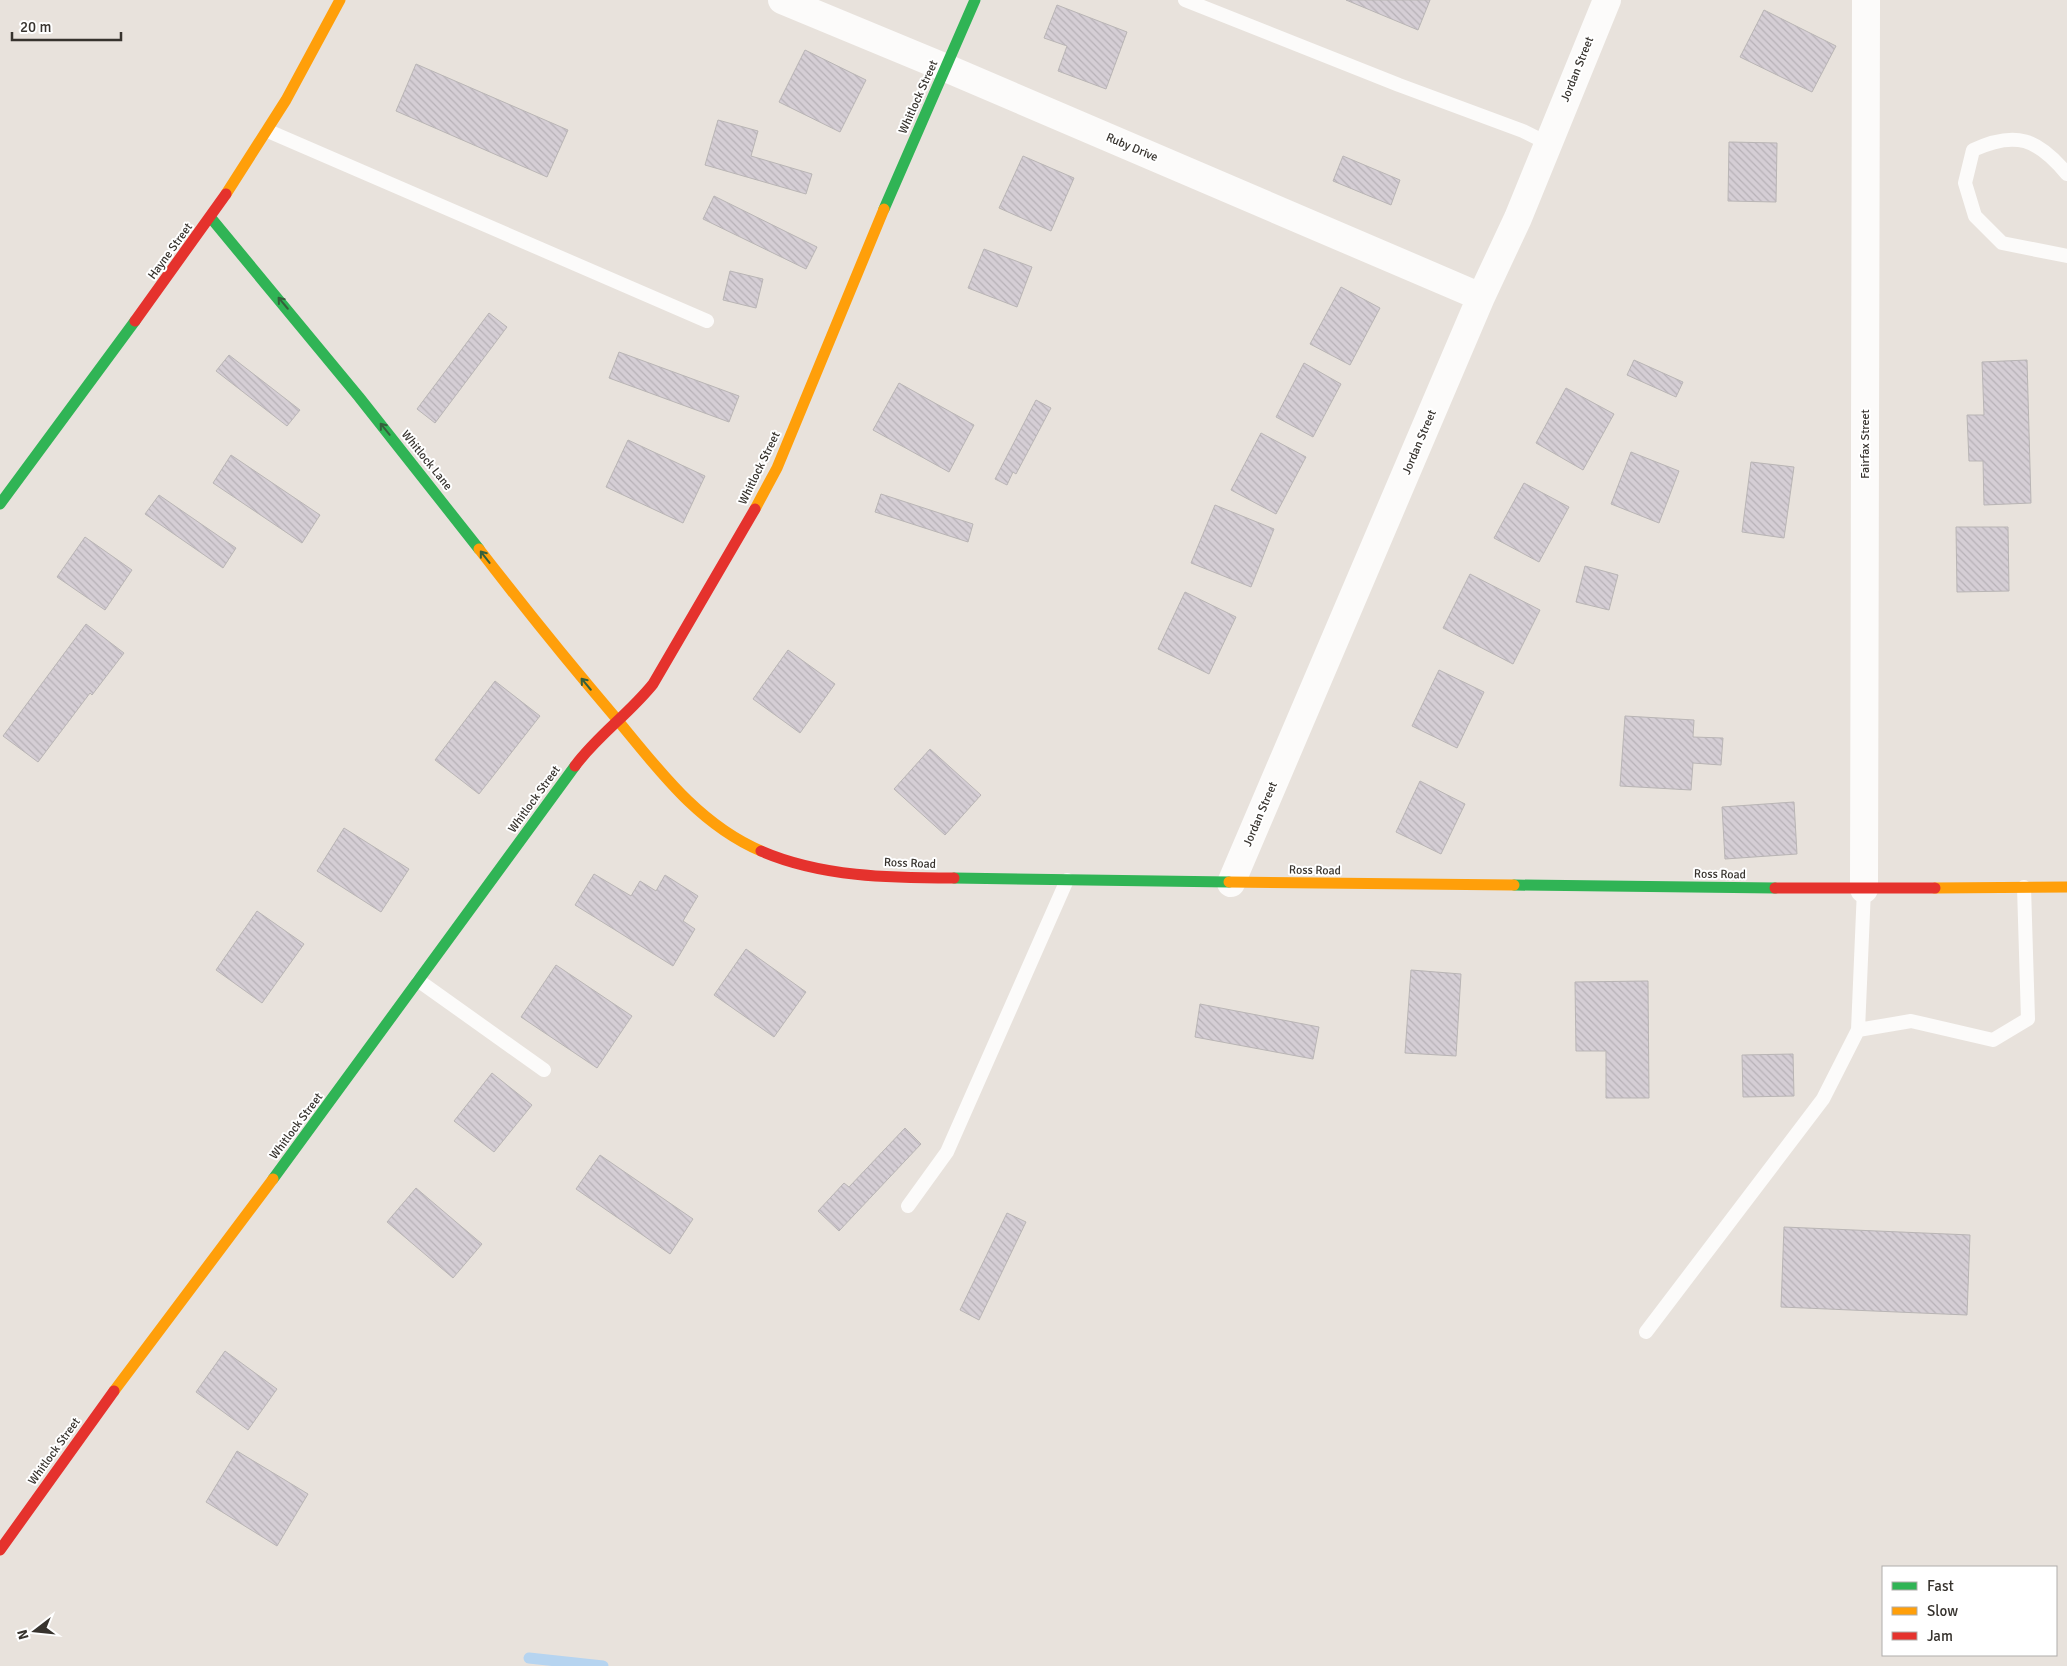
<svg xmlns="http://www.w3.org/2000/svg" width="2067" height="1666" font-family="Signika,sans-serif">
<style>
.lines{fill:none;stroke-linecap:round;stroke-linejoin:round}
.stream{stroke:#b6d4f0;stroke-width:11}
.building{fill:url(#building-back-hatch);stroke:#b9b5b5}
.lane{stroke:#fcfbfa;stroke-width:14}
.street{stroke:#fcfbfa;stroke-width:28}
.fast{stroke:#30b455;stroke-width:11}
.slow{stroke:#ff9f0a;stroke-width:11}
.jam{stroke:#e5322d;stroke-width:11}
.oneway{stroke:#35603c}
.labels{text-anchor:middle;stroke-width:4;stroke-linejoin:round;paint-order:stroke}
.street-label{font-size:12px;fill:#37332e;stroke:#fff}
</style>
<defs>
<pattern id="building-back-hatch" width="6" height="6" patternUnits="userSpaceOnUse" patternTransform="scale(1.25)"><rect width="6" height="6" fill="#d5ced5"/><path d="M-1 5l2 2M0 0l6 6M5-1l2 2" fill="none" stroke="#b7b1b7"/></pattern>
</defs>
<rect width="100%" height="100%" fill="#e8e2dc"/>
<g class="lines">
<!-- stream -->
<path class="stream" d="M529,1658L603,1666"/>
</g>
<!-- building -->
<path class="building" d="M1346,0H1430L1418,30Z
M1057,5L1127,32L1106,89L1058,71L1067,46L1044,38Z
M1764,10L1836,46L1812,92L1740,57Z
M805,50L866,80L840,132L779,102Z
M416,64L568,130L547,177L396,111Z
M718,120L758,131L751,156L812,174L806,194L705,165Z
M1729,142L1777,143L1776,202L1728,201Z
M1023,156L1074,178L1051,231L999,208Z
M1343,156L1400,180L1391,205L1333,181Z
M714,196L817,247L806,269L703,219Z
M984,249L1032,267L1017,307L968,288Z
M730,271L763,279L756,308L723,300Z
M1341,287L1380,308L1350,365L1310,344Z
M489,313L507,327L435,423L417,409Z
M619,352L739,396L729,422L609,378Z
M229,355L300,410L287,426L216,371Z
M1634,360L1683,382L1676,397L1627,375Z
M2027,360L2031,503L1984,505L1983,461H1969L1967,415H1984L1982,362Z
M1304,363L1341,384L1313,437L1276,417Z
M899,383L974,425L949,472L873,430Z
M1566,388L1614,414L1583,470L1536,443Z
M1036,400L1051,408L1016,474L1013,472L1007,485L995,479Z
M1261,433L1306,457L1276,514L1231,490Z
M628,440L705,476L683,523L606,487Z
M1631,452L1679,471L1659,523L1611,504Z
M231,455L320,515L302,543L213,483Z
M1751,462L1794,467L1784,538L1742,532Z
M1524,483L1569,507L1539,562L1494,538Z
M881,494L973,524L968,542L875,512Z
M159,495L236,548L223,568L145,514Z
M1215,505L1274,529L1251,587L1191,563Z
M1956,527H2008L2009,591L1957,592Z
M85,537L132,570L105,610L57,577Z
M1585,566L1618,575L1609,610L1576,602Z
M1470,574L1540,610L1513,664L1443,628Z
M1185,592L1236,617L1209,674L1158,649Z
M86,624L124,653L92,695L90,693L38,762L3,736Z
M788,650L835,684L800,733L753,699Z
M1439,670L1484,692L1457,748L1412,726Z
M495,681L540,716L479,794L435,760Z
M1625,716L1694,720L1693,737L1723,738L1721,765L1693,763L1691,790L1620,786Z
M930,749L981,795L945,835L894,789Z
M1420,781L1465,804L1441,854L1396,832Z
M1794,802L1797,854L1725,859L1722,807Z
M344,828L409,869L381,912L317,871Z
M594,874L631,896L640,881L656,891L665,875L698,896L683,921L695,929L673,966L575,905Z
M257,911L304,944L262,1003L216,970Z
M746,949L806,992L774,1037L714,995Z
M556,965L632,1016L597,1068L521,1017Z
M1411,970L1461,974L1456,1056L1405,1053Z
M1648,981L1649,1098H1606V1051H1576L1575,982Z
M1200,1004L1319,1027L1313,1059L1195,1037Z
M1793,1054L1794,1096L1743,1097L1742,1055Z
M492,1073L532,1105L494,1152L454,1121Z
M905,1128L921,1144L839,1231L818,1211L844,1183L849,1187Z
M600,1155L693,1219L670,1254L576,1189Z
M416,1188L482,1244L453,1278L387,1222Z
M1007,1213L1026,1222L979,1320L960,1310Z
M1784,1227L1970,1235L1967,1315L1781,1307Z
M225,1351L277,1389L248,1430L196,1392Z
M237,1451L308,1494L277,1546L206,1502Z"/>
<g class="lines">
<!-- lane -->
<path class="lane" d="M1185,0L1399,85L1523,131L1547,143
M268,131L707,321
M2067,174C2038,139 2016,130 1973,150L1965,183L1975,216L2002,243L2067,256
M419,981L544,1070
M1858,1030L1864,889
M908,1206L947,1152L1067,880
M1646,1332L1823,1099L1858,1030L1911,1021L1993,1040L2028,1019L2024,887"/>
<!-- street -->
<path class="street" d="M782,0L946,68L1481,297
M1231,883L1481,297L1518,218L1607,0
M1864,889L1866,0"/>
<!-- fast -->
<path class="fast" d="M884,209L975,0
M211,218L359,397L479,549
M0,504L135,321
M954,878L1229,882
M1514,885L1775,888
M273,1179L575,766"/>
<!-- slow -->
<path class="slow" d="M226,194L286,100L340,0
M755,509L777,468L884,209
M479,549C523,606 568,662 615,717C658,769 698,824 761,851
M1229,882L1514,885
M1935,888L2067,887
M114,1391L273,1179"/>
<!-- jam -->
<path class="jam" d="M135,321L226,194
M575,766C598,735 629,714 653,684L755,509
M761,851C821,877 890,878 954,878
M1775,888H1935
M0,1550L114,1391"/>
</g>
<!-- one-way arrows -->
<defs><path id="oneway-shaft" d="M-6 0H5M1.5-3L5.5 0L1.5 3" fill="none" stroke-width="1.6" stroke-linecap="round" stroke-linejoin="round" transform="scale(1.25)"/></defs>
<g class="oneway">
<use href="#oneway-shaft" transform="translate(283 303) rotate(-130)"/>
<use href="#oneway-shaft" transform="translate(385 429) rotate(-129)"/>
<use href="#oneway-shaft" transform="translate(485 557) rotate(-128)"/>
<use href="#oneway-shaft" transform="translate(586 684) rotate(-130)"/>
</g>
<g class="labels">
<!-- street labels -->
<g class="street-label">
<text transform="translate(1577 69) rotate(-68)" y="4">Jordan Street</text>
<text transform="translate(918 97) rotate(-66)" y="4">Whitlock Street</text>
<text transform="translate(1132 147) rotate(23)" y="4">Ruby Drive</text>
<text transform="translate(170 251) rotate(-54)" y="4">Hayne Street</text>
<text transform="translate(1419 442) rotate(-67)" y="4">Jordan Street</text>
<text transform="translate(1865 444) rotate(-90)" y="4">Fairfax Street</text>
<text transform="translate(427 460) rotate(51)" y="4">Whitlock Lane</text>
<text transform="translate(759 468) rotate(-64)" y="4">Whitlock Street</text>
<text transform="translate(534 799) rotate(-54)" y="4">Whitlock Street</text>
<text transform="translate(1260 814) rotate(-67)" y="4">Jordan Street</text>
<text transform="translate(910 863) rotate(2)" y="4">Ross Road</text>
<text transform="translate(1315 870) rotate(1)" y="4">Ross Road</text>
<text transform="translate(1720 874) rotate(1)" y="4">Ross Road</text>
<text transform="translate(296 1126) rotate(-53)" y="4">Whitlock Street</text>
<text transform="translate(54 1451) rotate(-54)" y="4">Whitlock Street</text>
</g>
</g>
<!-- legend -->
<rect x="1882" y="1566" width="175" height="90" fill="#ffffff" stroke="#afadab"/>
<rect x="1892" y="1582" width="25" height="8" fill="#30b455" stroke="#afadab"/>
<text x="1927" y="1591" font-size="15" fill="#37332e">Fast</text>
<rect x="1892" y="1607" width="25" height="8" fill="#ff9f0a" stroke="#afadab"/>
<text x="1927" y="1616" font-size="15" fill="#37332e">Slow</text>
<rect x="1892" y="1632" width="25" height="8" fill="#e5322d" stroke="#afadab"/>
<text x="1927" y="1641" font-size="15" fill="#37332e">Jam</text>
<!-- north arrow -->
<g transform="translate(35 1631) rotate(254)" stroke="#ffffff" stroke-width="4" paint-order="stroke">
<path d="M0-4L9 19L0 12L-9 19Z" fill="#37332e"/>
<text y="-8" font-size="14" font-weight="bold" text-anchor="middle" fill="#37332e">N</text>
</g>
<!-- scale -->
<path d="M12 32v8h109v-8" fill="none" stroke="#37332e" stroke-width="2.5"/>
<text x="20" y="32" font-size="15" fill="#37332e" stroke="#ffffff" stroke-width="4" paint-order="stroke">20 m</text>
</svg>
